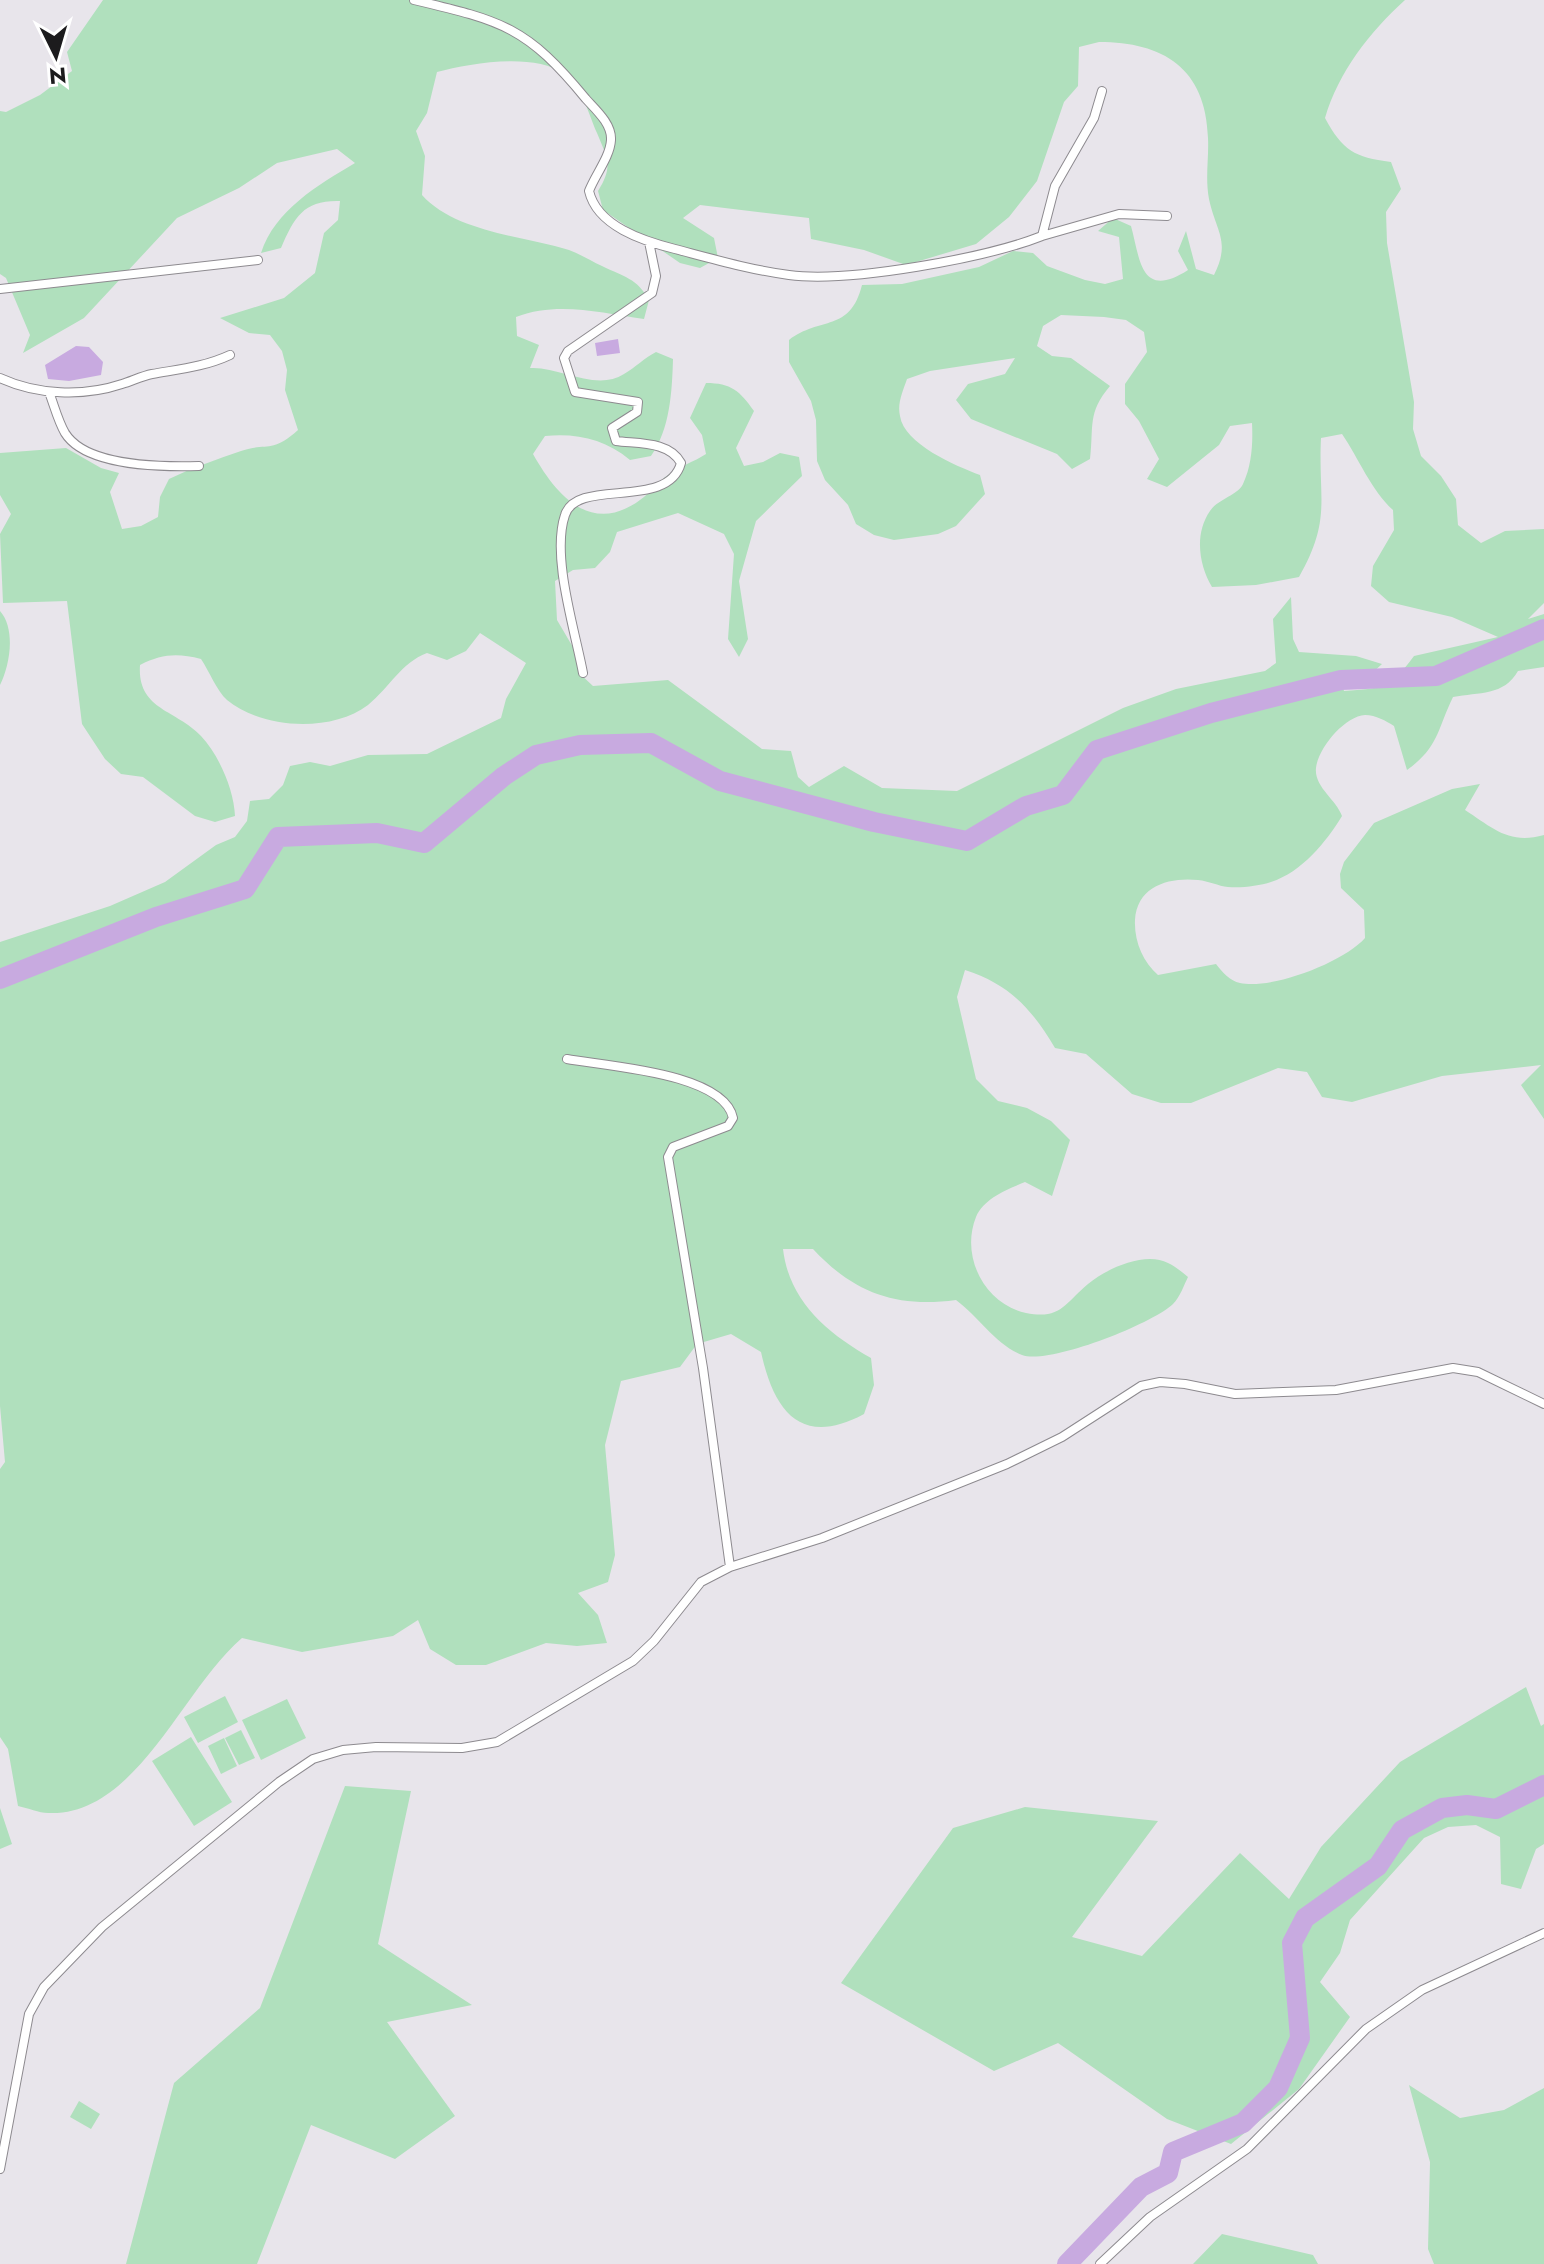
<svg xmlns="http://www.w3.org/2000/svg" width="1544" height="2264" font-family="Jost,sans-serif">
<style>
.green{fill:#b0e0bd;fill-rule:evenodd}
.water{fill:#c8aae0}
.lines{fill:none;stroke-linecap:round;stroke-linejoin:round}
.river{stroke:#c8aae0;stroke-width:20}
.minor-casing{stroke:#8d8a8f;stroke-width:10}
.minor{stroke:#fff;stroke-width:8}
</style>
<rect width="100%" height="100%" fill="#e8e5eb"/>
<!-- green -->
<path class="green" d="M103,0H1405C1369,33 1339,71 1325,118C1343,151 1354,157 1391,162L1401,189L1386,212L1387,243L1414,402L1413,429L1421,456L1441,476L1456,499L1458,525L1481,543L1505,531L1544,529V603L1528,619L1544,614V667L1518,671C1504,696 1479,692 1453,697C1437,730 1439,747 1407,770L1394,726C1386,721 1376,715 1365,715C1345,716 1318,748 1316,768C1314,787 1336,799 1342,816C1326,842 1302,872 1271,882C1259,886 1242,888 1228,887C1218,886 1209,881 1198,880C1169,877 1137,886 1135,920C1134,941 1143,962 1158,975L1216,964C1222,972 1230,981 1240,983C1272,990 1344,962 1365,938L1364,910L1341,888L1340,874L1344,862L1374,823L1452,789L1480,784L1465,810C1493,828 1509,845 1544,835V1119L1521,1085L1541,1065L1442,1076L1352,1102L1322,1097L1307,1072L1278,1068L1191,1103H1161L1132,1094L1086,1054L1055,1048C1032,1009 1009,984 965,970L957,997L976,1079L998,1101L1027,1108L1051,1121L1070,1140L1052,1196L1025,1182C1008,1189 984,1198 976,1217C960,1257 985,1304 1026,1313C1061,1320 1065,1303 1088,1284C1106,1269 1145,1251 1168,1263C1175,1266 1182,1272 1188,1277C1184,1285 1180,1297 1173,1304C1152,1324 1049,1365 1022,1355C996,1345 979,1317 956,1300C896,1308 854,1293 813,1249H783C789,1301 827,1333 871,1358L874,1385L864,1414C801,1448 774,1411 761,1352L731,1334L697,1344L680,1367L621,1381L605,1445L615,1555L608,1582L578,1593L598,1615L607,1643L577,1646L546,1643L486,1665H456L430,1649L418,1620L393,1636L302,1652L242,1638C182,1689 136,1817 48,1813C39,1813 28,1808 18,1806L8,1749L0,1737V1469L5,1462L0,1406V942L110,906L165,882L216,845L235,837L247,821L250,801L269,799L283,785L290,766L310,762L330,766L368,755L427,754L501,718L506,699L526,663L480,633L466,651L447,660L427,653C401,663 390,687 368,705C331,733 262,729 227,700C217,691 209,671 201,659C177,653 162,654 140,665C137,710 175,709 201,736C219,755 234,790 235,816L215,822L195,816L143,777L121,774L105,759L82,724L67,601L3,603L0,534L11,514L0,495V453L66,448L101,468L119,473L110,492L122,529L141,526L158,517L160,497L169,479C192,468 217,459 241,451C268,442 271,454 298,430L285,390L287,370L282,351L270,335L249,333L220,318L284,298L315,273L324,233L338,220L340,201C304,200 295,216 281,248L261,253C275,210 318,185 355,163L337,149L277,163L239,188L177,218L84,318L23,353L30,335L6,278L0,274V111L6,112L40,95L72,71L67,52ZM1099,42C1163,42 1206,68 1208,138C1209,158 1205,178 1209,199C1216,232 1231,241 1214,275L1196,269L1186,231L1178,251L1188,270C1140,301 1140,258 1131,226L1113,218L1098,231L1119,237L1123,279L1105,284L1085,280L1047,266L1033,253L1013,251L979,267L902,284L862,285C850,333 820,316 789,340V362L811,401L816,420L817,461L825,480L848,505L856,524L874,535L894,540L938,534L956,526L985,494L980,475C956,466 904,444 900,416C897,403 903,391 907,379L930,371L1015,358L1005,374L968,384L956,400L971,419L1057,454L1072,469L1090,459C1094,426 1087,413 1110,386L1071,358L1052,356L1037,346L1043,326L1061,315L1104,317L1126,320L1144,332L1147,352L1125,384V404L1139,421L1159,459L1147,479L1167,487L1219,445L1230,426L1252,423C1253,443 1252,465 1243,484C1238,495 1218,499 1210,511C1194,534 1199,565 1212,587L1256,585L1299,577C1332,519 1318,499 1321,438L1342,434C1359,459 1371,490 1393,510L1394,530L1373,566L1371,586L1389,602L1452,617L1498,637L1414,656C1390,689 1383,688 1344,691L1341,680L1371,674L1382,664L1356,656L1299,652L1293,639L1291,597L1273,619L1276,663L1265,671L1176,689L1123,708L957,791L882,788L844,766L809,787L798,777L791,751L762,749L668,680L593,686L579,673L577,654L557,620L555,581L573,570L595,568L610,552L617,532L678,513L724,534L734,554L728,639L739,657L748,639L739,581L756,521L802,476L799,457L780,453L763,462L744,466L736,448L754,411C740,391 731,383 706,383L690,418L702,435L706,454C694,462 679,466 668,475C658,482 650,493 640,500C591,536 556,495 533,454L545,436C577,433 605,439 630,460L651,456C670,429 672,392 673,359L656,352C644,358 636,367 624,374C596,392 559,366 530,368L539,345L517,336L516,317C558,301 601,313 644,319L649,300C637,278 624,277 602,266C591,261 580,254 569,250C523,236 455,232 422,195L425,156L416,131L427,113L437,72C470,63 535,52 564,74C583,88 588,113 597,133C607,158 614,166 598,191L603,210L680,263L700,268L718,258L714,238L683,218L700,205L809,218L811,239L864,250L906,265L976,244L1009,217L1037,181L1064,102L1078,86L1079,47Z
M0,611C16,629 10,665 0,685Z
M1526,1687L1541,1726L1544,1724V1844L1536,1849L1521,1889L1501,1884L1500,1837L1476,1825L1448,1827L1424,1838L1350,1920L1340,1953L1320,1982L1350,2017L1299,2089L1231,2144L1167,2119L1058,2043L994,2071L841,1983L953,1828L1025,1807L1158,1821L1072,1937L1142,1956L1240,1853L1289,1899L1321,1847L1400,1762Z
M225,1696L238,1722L198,1743L184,1717Z
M287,1699L306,1738L261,1760L242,1720Z
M241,1730L255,1758L239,1765L225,1738Z
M191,1737L232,1802L194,1826L152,1761Z
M224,1738L237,1766L221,1774L208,1746Z
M345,1786L411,1791L378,1944L472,2005L387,2022L455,2116L395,2159L311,2125L257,2264H126L174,2083L260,2008Z
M0,1808L12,1844L0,1849Z
M1409,2085L1460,2118L1504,2110L1544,2088V2264H1434L1428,2249L1430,2162Z
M79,2101L100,2114L91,2129L70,2117Z
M1222,2234L1313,2255L1318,2264H1193Z"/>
<!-- water -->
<path class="water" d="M618,339L620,353L597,356L595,343Z
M76,346L89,347L103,362L101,375L69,381L48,379L45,365Z"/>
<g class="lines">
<!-- river -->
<path class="river" d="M0,979L156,917L245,889L278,837L377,833L424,843L504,776L536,755L580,745L651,743L720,781L874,822L967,841L1026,806L1063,795L1097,750L1211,713L1341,680L1436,676L1544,629
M1067,2264L1141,2187L1168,2173L1173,2152L1243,2123L1278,2088L1300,2038L1292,1943L1305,1918L1378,1866L1402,1830L1442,1808L1467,1805L1496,1809L1544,1785"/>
<!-- minor casing -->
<g class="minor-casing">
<path id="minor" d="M414,0C503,21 527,27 586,99C596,110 612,124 611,140C610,157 595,175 589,191C597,226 643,241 675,249C713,259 751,270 789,275C849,283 986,258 1042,236L1055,186L1094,118L1102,91
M1042,236L1119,214L1167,216
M0,289L258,260
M0,378C37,395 83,397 122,384C132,381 142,376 152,374C180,369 204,367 230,355
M49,392C54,405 58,421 65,433C86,467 163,467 199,466
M583,673C575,630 551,556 565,515C577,477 668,511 681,463C669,441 638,444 616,441L612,428L637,412L638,402L575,392L564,358L568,351L652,293L656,276L649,242
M567,1059C606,1066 724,1073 733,1118L728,1126L673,1147L668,1157L703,1368L730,1567
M0,2169L29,2014L44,1987L102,1927L279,1782L313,1759L343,1750L376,1747L462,1748L497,1742L633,1661L654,1641L701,1582L730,1567L822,1538L1007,1464L1062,1437L1141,1386L1160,1382L1185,1384L1235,1394L1336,1390L1453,1368L1478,1372L1544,1404
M1100,2264L1150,2217L1247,2149L1366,2029L1422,1990L1544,1933"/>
</g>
<!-- minor -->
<use href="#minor" class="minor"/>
</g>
<!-- north arrow -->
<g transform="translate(56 56) rotate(175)" stroke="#ffffff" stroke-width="6" paint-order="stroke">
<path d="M0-6L14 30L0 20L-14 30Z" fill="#1c1b1d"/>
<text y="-12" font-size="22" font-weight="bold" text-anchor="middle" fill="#1c1b1d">N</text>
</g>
</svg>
